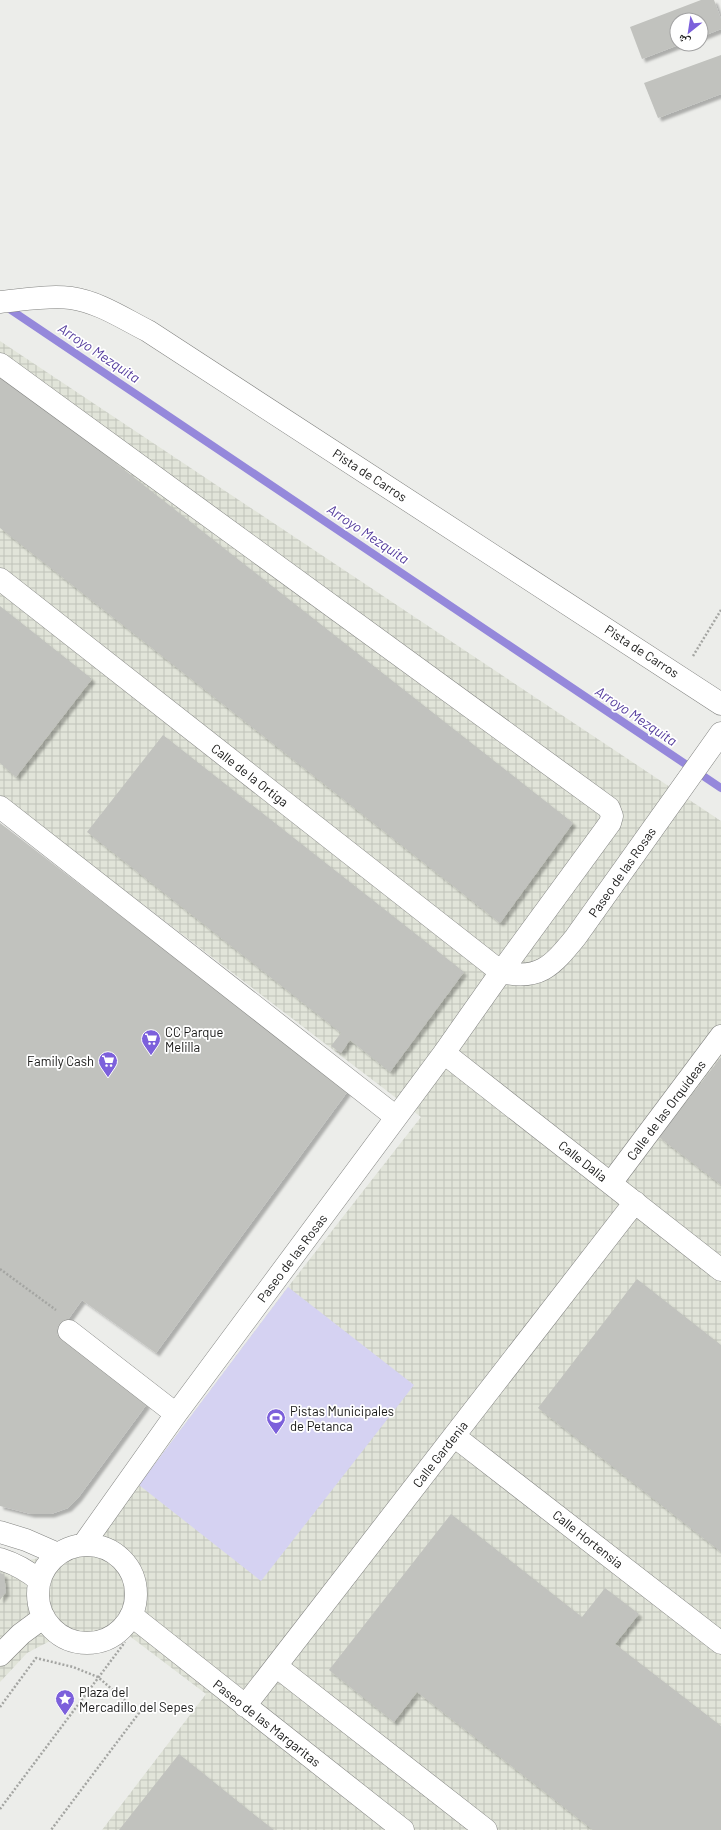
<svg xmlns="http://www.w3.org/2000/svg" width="721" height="1830" font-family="Barlow,'Noto Naskh Arabic',sans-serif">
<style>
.industrial{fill:url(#industrial-grid)}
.green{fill:#d5d2f2}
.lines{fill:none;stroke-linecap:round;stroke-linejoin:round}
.stream{stroke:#9588db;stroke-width:8}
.building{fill:#c1c2be;filter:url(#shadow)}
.minor-casing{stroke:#828380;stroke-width:23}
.path{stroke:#a4a5a2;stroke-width:2.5;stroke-dasharray:2 2;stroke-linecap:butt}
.minor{stroke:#fff;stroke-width:22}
.labels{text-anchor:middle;stroke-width:3.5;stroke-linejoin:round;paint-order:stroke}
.street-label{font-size:13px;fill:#171716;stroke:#fff}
.poi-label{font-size:13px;fill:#171716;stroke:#fff;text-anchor:start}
.water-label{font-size:14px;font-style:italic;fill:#543c9d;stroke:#fff}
</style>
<defs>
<pattern id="industrial-grid" width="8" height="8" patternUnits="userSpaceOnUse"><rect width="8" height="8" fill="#e1e4d9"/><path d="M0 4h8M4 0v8" fill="none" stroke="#c0c3ba"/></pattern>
<filter id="shadow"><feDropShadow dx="3.5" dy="3.5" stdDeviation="1" flood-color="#0004"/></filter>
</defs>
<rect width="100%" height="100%" fill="#ecedea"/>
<!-- industrial -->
<path class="industrial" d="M0,341L721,821V1830H102L206,1694L119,1628L93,1640H60L48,1642L27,1653L0,1682V1565L91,1549L288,1287L421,1117L0,795Z"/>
<!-- green -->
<path class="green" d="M288,1287L414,1385L261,1581L139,1485Z"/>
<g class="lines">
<!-- stream -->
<path class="stream" d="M5,306L721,788"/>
</g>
<!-- building -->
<path class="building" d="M701,0H714L721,19V29L701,37V20H677V44H681L642,59L630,27Z
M721,55V94L658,118L644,83Z
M0,372L573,823L500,923L0,528Z
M0,606L92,679L16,777L0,763Z
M163,735L464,972L390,1072L350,1040L341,1053L331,1046L341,1033L87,832Z
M0,823L348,1091L156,1353L82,1300L57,1335L147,1404L78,1498L68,1508L51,1514H31L0,1506Z
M721,1057V1185L659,1137Z
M637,1279L721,1345V1552L538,1408Z
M451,1514L582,1617L605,1588L639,1614L615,1644L721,1726V1830H593L417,1692L394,1722L329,1670Z
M0,1573L4,1574L6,1592L0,1600Z
M179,1754L256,1816L274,1830H119Z"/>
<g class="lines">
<!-- minor casing -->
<g class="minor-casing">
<path id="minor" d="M0,302C22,300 49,295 71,298C99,302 124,319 148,331L721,704
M0,364L609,808L612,816L610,823L501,972L444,1053L176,1414L83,1545
M0,579L501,972C539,981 552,966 575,938L721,733
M0,807L396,1117
M444,1053L721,1270
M611,1183L721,1036
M69,1331L176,1414
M454,1436L721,1643
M0,1532L26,1540L58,1554
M38 1594a49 49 0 1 1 98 0a49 49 0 1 1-98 0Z
M0,1559C16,1564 27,1570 40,1581
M131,1615L403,1830
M0,1655L21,1634L44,1617
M276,1666L486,1830
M245,1706L635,1202"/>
</g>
<!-- path -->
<path class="path" d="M693,656L721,610
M0,1269L56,1310
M0,1707L36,1658L73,1667L98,1677L139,1713L51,1830
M0,1809L125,1642"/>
<!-- minor -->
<use href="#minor" class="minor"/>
</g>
<!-- icons -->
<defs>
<g id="supermarket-pin" transform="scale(1)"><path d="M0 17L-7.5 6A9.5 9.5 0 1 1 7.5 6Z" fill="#7c60db" stroke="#fff"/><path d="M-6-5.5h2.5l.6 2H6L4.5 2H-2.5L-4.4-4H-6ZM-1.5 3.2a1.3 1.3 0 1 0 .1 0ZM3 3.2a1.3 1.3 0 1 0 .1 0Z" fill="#fff"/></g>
<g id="stadium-pin" transform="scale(1)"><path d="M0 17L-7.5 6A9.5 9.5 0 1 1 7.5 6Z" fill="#7c60db" stroke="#fff"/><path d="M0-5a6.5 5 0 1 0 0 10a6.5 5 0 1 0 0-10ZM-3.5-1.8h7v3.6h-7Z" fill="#fff"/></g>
<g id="sight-pin" transform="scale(1)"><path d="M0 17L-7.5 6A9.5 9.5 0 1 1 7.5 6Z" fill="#7c60db" stroke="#fff"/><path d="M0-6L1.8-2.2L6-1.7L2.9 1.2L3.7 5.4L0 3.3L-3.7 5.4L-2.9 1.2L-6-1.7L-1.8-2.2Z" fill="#fff"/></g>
</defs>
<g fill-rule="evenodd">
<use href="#supermarket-pin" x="151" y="1039"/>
<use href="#supermarket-pin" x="108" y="1061"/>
<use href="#stadium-pin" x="276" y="1418"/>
<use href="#sight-pin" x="65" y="1699"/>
</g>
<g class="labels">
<!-- street labels -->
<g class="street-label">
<text transform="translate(370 475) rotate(33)" y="5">Pista de Carros</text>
<text transform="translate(642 651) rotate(33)" y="5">Pista de Carros</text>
<text transform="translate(250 775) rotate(38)" y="5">Calle de la Ortiga</text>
<text transform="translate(622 872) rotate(-55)" y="5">Paseo de las Rosas</text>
<text transform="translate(666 1110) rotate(-53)" y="5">Calle de las Orquídeas</text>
<text transform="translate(583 1161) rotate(38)" y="5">Calle Dalia</text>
<text transform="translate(292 1258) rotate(-53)" y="5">Paseo de las Rosas</text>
<text transform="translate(440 1454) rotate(-52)" y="5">Calle Gardenia</text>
<text transform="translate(588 1539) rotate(38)" y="5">Calle Hortensia</text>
<text transform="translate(267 1723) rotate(38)" y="5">Paseo de las Margaritas</text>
</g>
<!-- poi labels -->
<g class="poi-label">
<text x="165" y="1037">CC Parque<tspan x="165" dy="15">Melilla</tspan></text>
<text x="94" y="1066" text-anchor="end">Family Cash</text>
<text x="290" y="1416">Pistas Municipales<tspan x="290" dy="15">de Petanca</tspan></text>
<text x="79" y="1697">Plaza del<tspan x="79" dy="15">Mercadillo del Sepes</tspan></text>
</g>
<!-- water labels -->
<g class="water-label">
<text transform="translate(99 353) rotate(34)" y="5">Arroyo Mezquita</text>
<text transform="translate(368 534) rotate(34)" y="5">Arroyo Mezquita</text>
<text transform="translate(636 716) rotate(34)" y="5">Arroyo Mezquita</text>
</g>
</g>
<!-- north arrow -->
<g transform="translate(689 32) rotate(210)"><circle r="19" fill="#ffffff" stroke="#a2a2a2"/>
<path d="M0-3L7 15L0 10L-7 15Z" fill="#7c60db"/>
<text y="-6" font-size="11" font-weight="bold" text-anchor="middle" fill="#171716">ش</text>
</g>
</svg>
